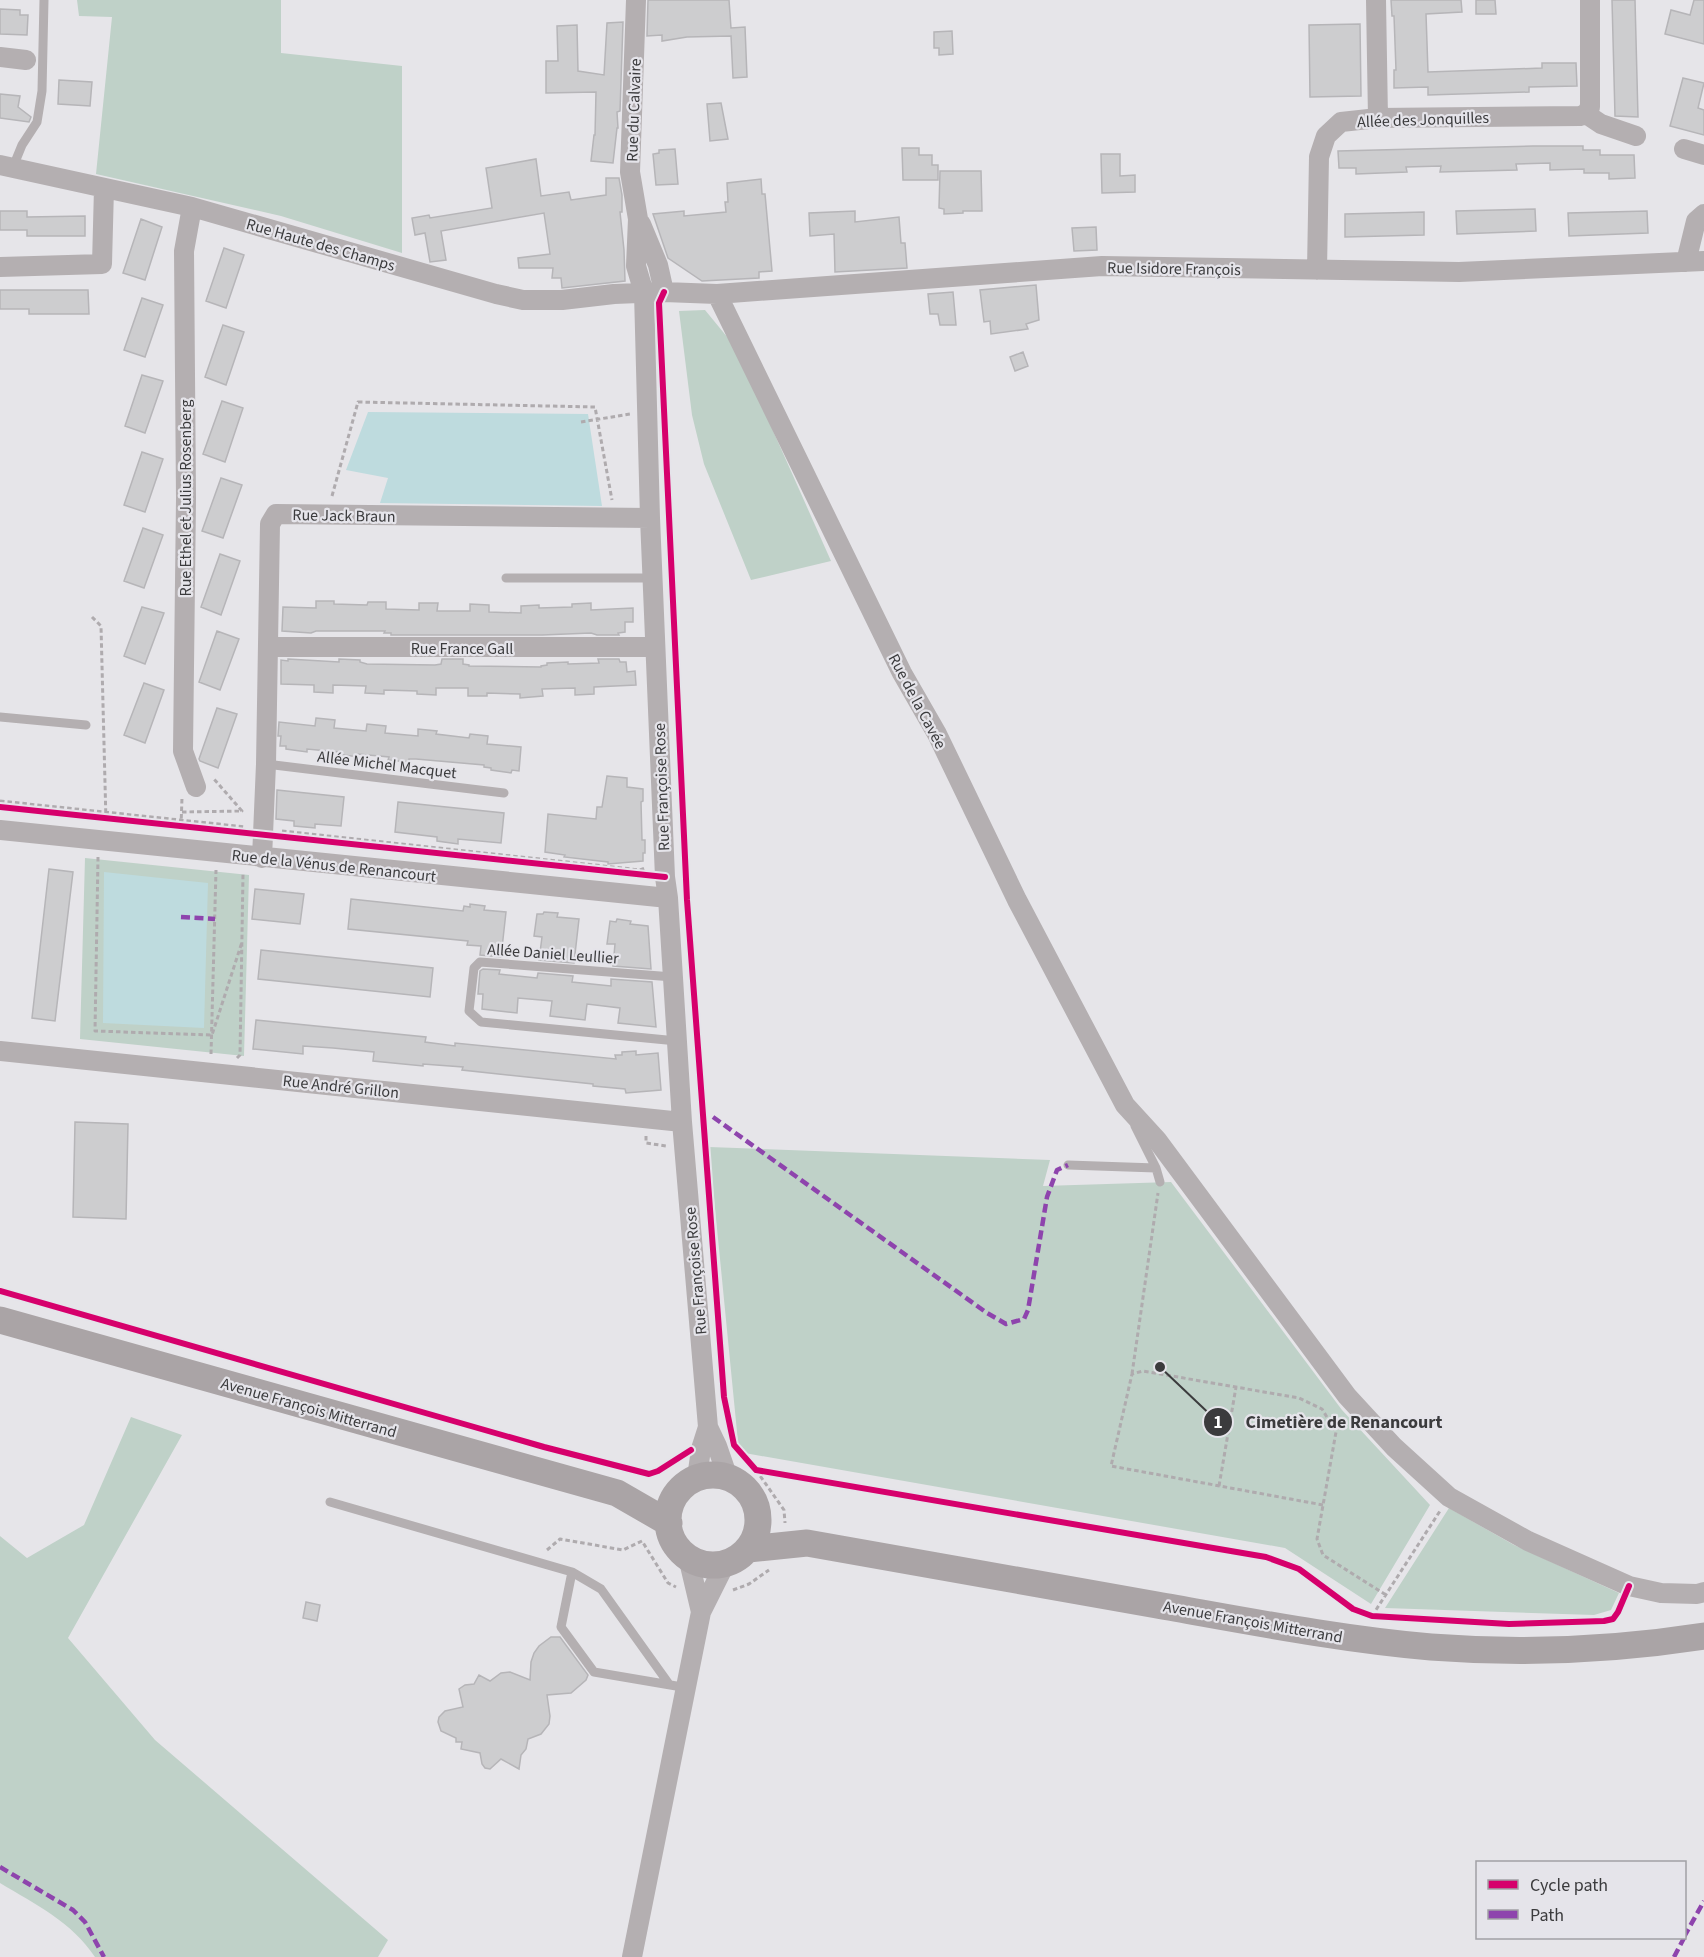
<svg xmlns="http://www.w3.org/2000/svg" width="1704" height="1957" font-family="'Source Sans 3',sans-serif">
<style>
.green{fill:#bfd1c8}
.water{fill:#bedbde}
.building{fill:#cdcdcf;stroke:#b6b5b8;stroke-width:1.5}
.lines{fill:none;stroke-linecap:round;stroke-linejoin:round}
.path{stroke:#afabae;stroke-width:3;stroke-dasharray:4.5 3;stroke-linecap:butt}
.lane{stroke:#b4afb1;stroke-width:9}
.street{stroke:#b4afb1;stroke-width:20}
.secondary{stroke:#aaa4a6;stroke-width:27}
.quiet{stroke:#8e44ad;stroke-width:4.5;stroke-dasharray:9 4.5;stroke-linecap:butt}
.cycleway-casing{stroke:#e5e4ea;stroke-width:10}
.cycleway{stroke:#d6006c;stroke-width:6}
.labels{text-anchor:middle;stroke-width:4.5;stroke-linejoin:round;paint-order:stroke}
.street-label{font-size:16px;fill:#3b3b3d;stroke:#e5e4ea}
.leader{fill:none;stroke:#3b3b3d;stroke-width:2}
.callout-dot{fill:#3b3b3d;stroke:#e5e4ea;stroke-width:2}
.mark-label{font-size:18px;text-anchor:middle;font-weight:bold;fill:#fff}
.callout-label{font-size:18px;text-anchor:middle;font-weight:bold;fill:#3b3b3d;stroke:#e5e4ea;stroke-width:4.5;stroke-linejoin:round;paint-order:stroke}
</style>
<rect width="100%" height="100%" fill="#e6e5e9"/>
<!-- green -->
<path class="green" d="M77,0H281V53L402,66V253L281,216L96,174L112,17L79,16Z
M705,310L728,338L758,397L831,561L751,580L704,464L692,415L679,311Z
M85,858L249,875L244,1056L80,1039Z
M709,1147L1050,1160L1043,1186L1171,1182L1342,1410L1430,1505L1371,1604L1285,1548L739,1452Z
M131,1417L182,1435L68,1638L155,1740L388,1940L378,1957H95C72,1922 35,1904 0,1883V1536L27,1558L84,1525Z
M1449,1508L1514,1545L1619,1593L1611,1610L1594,1615L1385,1608Z"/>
<!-- water -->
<path class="water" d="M368,412L588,414L602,506L380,503L388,478L346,470Z
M104,872L208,883L204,1028L103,1023Z"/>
<!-- building -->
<path class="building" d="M648,0H729L731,28L745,27L747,77L733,78L731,36L687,37L662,41V35L647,36Z
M1391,0H1461L1462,12L1426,14L1428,72L1542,68V63H1576L1577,86L1529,87V92L1428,95V87L1394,88V70H1396L1394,16H1392Z
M1476,0H1495L1496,14H1476Z
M1612,0H1635L1638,117L1615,116Z
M1694,0H1704V44L1665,34L1671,10L1690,15Z
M0,9L20,10V15H28L27,35L0,34Z
M623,22L620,111L617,112L618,128H617L613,163L591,161L594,135H595L596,92L546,93V61H558L557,26L577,25L578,71L604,75L607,23Z
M1360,24L1361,96L1310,97L1309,25Z
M952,31L953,54L939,55V48H934V32Z
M1683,78L1704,83L1698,108L1704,110V135L1670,126Z
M59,80L92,82L90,106L58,104Z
M0,94L20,96L18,107L31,117L29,122L0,118Z
M721,103L728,139L710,141L707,104Z
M1533,146H1583V150H1600V155H1634L1635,178L1609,179V173H1584V169L1550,170V163L1516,164L1517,170L1440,172L1441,166L1406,167L1407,172L1356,174V168H1339L1338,151Z
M902,148H919V155H932V165H938V180H903Z
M675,149L678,184L656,185L653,154L659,153V150Z
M1101,154H1120V176L1135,175V192L1102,193Z
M536,159L541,196L569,192L571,200L606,195V178H619L622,195V212H620L624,250L625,281L562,288L561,278H552L553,268H519L518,258L550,254L544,213L441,231L446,260L430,262L425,233L415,235L412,218L429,215L430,218L492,208L486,168Z
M940,171H981L982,211H963V213L944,214V209L939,208Z
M761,179L762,194H765L772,271L759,272V278L702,281L668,258L653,214L684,211V216L726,212L725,202H728L727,183Z
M1535,209L1536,231L1457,234L1456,211Z
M0,211H27V217L85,216V236H27V230H0Z
M855,211V222L899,217L901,243H905L907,268L835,272L834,234L810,236L809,213Z
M1647,211L1648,233L1569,236L1568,213Z
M1424,212V235L1345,237V214Z
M141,219L162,227L145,280L123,273Z
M1096,227L1097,250L1074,251L1072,228Z
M224,248L244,255L226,308L206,301Z
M1036,285L1039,320L1026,324L1028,329L991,334L990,321L984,322L980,290Z
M0,290H88L89,314H29V309H0Z
M953,292L956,325H940L938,314H930L928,294Z
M142,298L163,305L145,357L124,350Z
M223,325L244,332L226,385L205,377Z
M1023,352L1028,366L1015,371L1010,357Z
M142,375L163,381L145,433L125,426Z
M222,401L243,408L225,462L203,454Z
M142,452L163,459L145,512L124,505Z
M221,478L242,485L223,538L202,531Z
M143,528L163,535L144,588L124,581Z
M220,554L240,561L221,615L201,607Z
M316,601H334V604L367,605L368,602H386V609L419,610V603H438L437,611H470V604L489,605V612L521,613V606L539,605V608L572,607V604L591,603V610L633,608V622H625V632L618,633L619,635H597L591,633L542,635H391V633H384L385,631H316L311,633L282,631L283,607L316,608Z
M142,607L164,613L145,664L124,656Z
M217,631L239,639L220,690L199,682Z
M288,659L339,662V659L360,660V662L367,664L435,665L441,664L442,659H463V664L469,665V666L541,667V666L547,665V663L568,662V664L599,663L598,659H619L620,662H626L627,672L635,671L636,685L594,687V694L575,695V688L542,689L543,696L520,698V694L487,693V696H468V688H436V695L417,694V691L384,690V694L365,693L366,686L333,685V693L314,692V685L281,684V660L288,661Z
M144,683L164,690L145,743L124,735Z
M217,708L237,714L218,768L200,761L199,759Z
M316,718L335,720L334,728L366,731L367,724L386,726L385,733L418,736V729L437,731L436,734L469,738L470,734L488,736L487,744L521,747L519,771L512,770L511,773L491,770V768L484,767V765L416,759H409V762L388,760L389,757L358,754V757L337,754L338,752L307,749V752L286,749V746H280L281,736H278L279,722L315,726Z
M607,776L627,778V787L643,789V801L641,802L642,840H645V853H643V861L608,864V862L564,857L565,855L545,852L548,814L596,819L597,807H602Z
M277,790L344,797L341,826L315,824V828L294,826V821L276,819Z
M398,802L504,813L501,843L458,839V844L437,841V837L395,832Z
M49,869L73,872L55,1021L32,1018Z
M255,889L304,894L300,924L252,919Z
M351,899L463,911L464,906L470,907V904L485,906L484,910L506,912L501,957L480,955L481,946L467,945L468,941L348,929Z
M544,912L558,913L557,917L579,919L574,963L539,960L542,937L534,936L537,914H543Z
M617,919L631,921L630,924L648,926L651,969L613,966L615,944H607L610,921L616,922Z
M261,950L433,968L430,997L258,979Z
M483,969L500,970L499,974L537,978L538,973L573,976L572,982L611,986V979L652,982L656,1027L618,1023L620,1008L587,1004L585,1020L550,1016L552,1001L518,998L517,1013L482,1009L483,994H478L480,971Z
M256,1020L426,1037L425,1042L455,1046V1043L616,1059L615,1055H622V1052L636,1051V1055L658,1053L661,1090L626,1093L625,1089L593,1086V1084L462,1070L463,1067L423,1064V1066L373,1061L374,1052L333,1048L303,1046V1054L253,1049Z
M75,1122L128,1124L126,1219L73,1217Z
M306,1602L320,1605L317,1621L303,1618Z
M551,1637H560L588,1675L586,1680L571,1693L547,1695L550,1716L549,1724L541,1734L528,1739L526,1749L521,1755L519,1769L501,1759L490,1769L485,1768L482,1764L480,1753L461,1749L462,1742H456V1738L441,1731L438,1722L439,1717L445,1711L463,1707L459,1689L465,1685L474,1684L479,1675L490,1681L501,1673L510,1672L530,1680L531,1662L534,1653L539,1646Z"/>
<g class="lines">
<!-- path -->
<path class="path" d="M581,422L630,414
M332,496L358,402L595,407L612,500
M92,617L101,626L106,822
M0,801L246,827
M182,812L242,811L214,779
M181,826L182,798
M282,831L640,870L645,868
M98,857L95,1031L212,1035L242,942
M211,1054L216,870
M237,1058L240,1055L243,874
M646,1136V1143L666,1146
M1132,1374L1158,1193
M756,1470L784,1510L785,1523
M1219,1486L1236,1387
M1323,1505L1111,1466L1132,1374L1143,1371L1299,1398L1322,1409L1336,1432L1317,1539L1323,1555L1386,1595
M547,1550L560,1539L623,1550L642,1541L668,1583L676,1587
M733,1590L749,1584L769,1570
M1372,1616L1440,1511"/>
<!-- lane -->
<path class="lane" d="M13,167L22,145L37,122L42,91L44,0
M506,578H652
M0,717L86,725
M266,764L504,793
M673,977L480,962L474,968L469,1011L481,1022L677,1041
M1135,1126L1156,1168L1160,1182
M1068,1165L1156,1168
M330,1502L572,1572L601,1589L669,1684
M572,1572L561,1627L594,1672L688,1688"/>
<!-- street -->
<path class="street" d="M636,0L630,172L638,219L636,266L644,293L650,518L665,877L668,898L682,1122L708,1427L701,1449L697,1478
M1376,0L1378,118
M0,57L26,60
M1586,114L1601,124L1636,136
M1684,149L1704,155
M0,165L192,207L496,294L523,300H562L614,294L664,292L717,294L1102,266L1459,272L1704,261
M192,207L184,251L186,498L183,751L196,787
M641,224L658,265L664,292
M1686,262L1696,221L1704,214
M0,267L102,264L104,188
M1317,270L1319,157L1326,136L1341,122L1378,118L1580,116L1586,114L1590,107V0
M717,294L902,673L937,734L1017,900L1125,1105L1157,1140L1347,1396L1394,1447L1449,1497L1528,1541L1629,1586L1661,1593L1697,1594L1704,1592
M269,647H655
M0,830L668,898
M262,858L266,764L270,524L276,514L650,518
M0,1051L682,1122
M708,1427L717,1446L728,1478
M688,1557L701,1612
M632,1957L701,1612L725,1564"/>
<!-- secondary -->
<path class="secondary" d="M0,1320L617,1493L669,1523
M668 1520a45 45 0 1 1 90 0a45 45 0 1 1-90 0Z
M748,1549L807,1543C924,1564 1040,1584 1157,1605C1248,1621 1339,1639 1431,1647C1522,1654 1614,1650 1704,1636"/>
<!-- quiet -->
<path class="quiet" d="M181,917L215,919
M713,1117L987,1313L1006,1324L1024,1319L1028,1310L1047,1197L1057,1170L1068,1165
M0,1867L73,1910L85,1922L104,1957
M1684,1937L1704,1901
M1674,1957L1684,1938"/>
<!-- cycleway casing -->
<g class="cycleway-casing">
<path id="cycleway" d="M664,292L659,303L687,900L724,1397L734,1445L756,1470L1266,1557L1299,1569L1353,1609L1372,1616L1509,1624L1604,1621L1613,1619L1618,1612L1629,1586
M0,807L665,877
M0,1291L544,1447L649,1474L658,1471L691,1450"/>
</g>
<!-- cycleway -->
<use href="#cycleway" class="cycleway"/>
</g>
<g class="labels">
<!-- street labels -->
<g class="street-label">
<text transform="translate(633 110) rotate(-88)" y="6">Rue du Calvaire</text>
<text transform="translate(1423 119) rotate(-2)" y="6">Allée des Jonquilles</text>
<text transform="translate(321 244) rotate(16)" y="6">Rue Haute des Champs</text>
<text transform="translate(1174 268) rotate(1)" y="6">Rue Isidore François</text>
<text transform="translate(185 498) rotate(-90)" y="6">Rue Ethel et Julius Rosenberg</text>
<text transform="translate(344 515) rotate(1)" y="6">Rue Jack Braun</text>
<text x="462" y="654">Rue France Gall</text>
<text transform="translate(918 701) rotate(62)" y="6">Rue de la Cavée</text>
<text transform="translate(387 764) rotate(7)" y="6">Allée Michel Macquet</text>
<text transform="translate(661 787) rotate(-92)" y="6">Rue Françoise Rose</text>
<text transform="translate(334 865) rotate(6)" y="6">Rue de la Vénus de Renancourt</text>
<text transform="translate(553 953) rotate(4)" y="6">Allée Daniel Leullier</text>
<text transform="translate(341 1086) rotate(6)" y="6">Rue André Grillon</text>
<text transform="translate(695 1271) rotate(-95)" y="6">Rue Françoise Rose</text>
<text transform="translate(309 1407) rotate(16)" y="6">Avenue François Mitterrand</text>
<text transform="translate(1253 1621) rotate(10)" y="6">Avenue François Mitterrand</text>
</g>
</g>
<!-- callouts -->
<path class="leader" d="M1160 1367L1218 1422"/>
<g class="callout-dot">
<circle cx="1160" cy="1367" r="6"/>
<circle cx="1218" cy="1422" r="15"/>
</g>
<g class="mark-label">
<text x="1218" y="1428">1</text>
</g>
<g class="callout-label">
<text x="1344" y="1428">Cimetière de Renancourt</text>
</g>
<!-- legend -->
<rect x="1476" y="1861" width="210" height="78" fill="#e5e4ea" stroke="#a1a0a5" stroke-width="1.5"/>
<rect x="1488" y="1880" width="30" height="9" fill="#d6006c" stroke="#a1a0a5" stroke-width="1.5"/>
<text x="1530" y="1891" font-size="18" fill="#3b3b3d">Cycle path</text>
<rect x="1488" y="1910" width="30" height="9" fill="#8e44ad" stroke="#a1a0a5" stroke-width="1.5"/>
<text x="1530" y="1921" font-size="18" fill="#3b3b3d">Path</text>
</svg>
